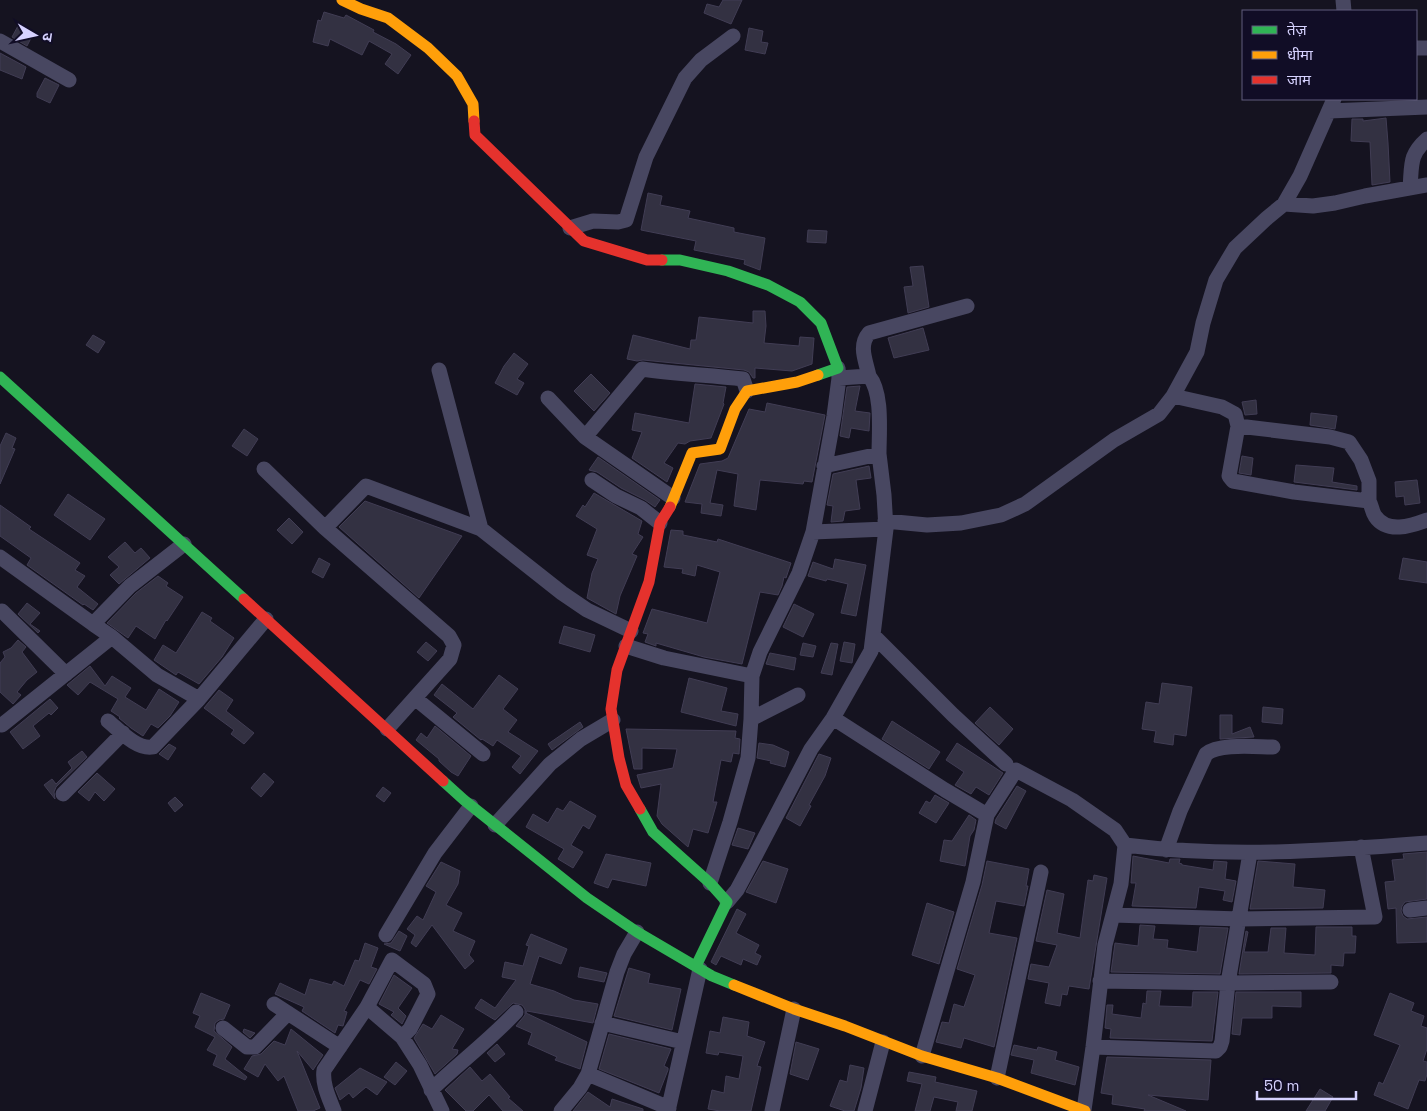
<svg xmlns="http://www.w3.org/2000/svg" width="1427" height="1111" font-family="'Space Grotesk','Noto Sans Devanagari',sans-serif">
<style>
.building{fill:#333142;stroke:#413d54}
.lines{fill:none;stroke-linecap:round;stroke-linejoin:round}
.street{stroke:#484761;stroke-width:15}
.fast{stroke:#30b455;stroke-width:11}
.slow{stroke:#ff9f0a;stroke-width:11}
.jam{stroke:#e5322d;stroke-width:11}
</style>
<rect width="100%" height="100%" fill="#151320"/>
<!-- building -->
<path class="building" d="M723,0H742L731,24L704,13L707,4L719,7Z
M324,12L344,18L346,15L374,30L373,32L396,44L411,55L398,74L385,64L392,54L369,41L362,55L330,39L328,46L313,42L318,20L321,21Z
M19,24L34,32L27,46L12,37Z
M749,28L763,31L761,42L768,43L765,54L745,50Z
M0,53L26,67L22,79L0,70Z
M45,78L59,85L50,103L37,97V93Z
M1386,118L1388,143L1390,182L1372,185L1370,142L1351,141L1352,119H1363V121Z
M648,193L662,196L660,205L690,211L688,218L734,228V232L765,238L760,270L744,264L745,260L694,250L696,241L641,230Z
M808,230L827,231L826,243L807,242Z
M923,266L929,307L908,313L904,287L913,286L910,267Z
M753,311H765L766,326L764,343L799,346L800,337L814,338L812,364L792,371L755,368V378H753L749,372L744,370L643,360L637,361L627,359L633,335L690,349L691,340H696L699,317L753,323Z
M923,328L929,350L894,358L888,338Z
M93,335L105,342L98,353L86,345Z
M514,353L528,364L517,379L524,383L517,395L495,383L504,366Z
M591,374L610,393L594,411L574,391Z
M695,384L726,387L723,403L724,404L711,438L690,441L685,444L678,443L664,463L673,468L667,482L632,458L642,432L632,430L635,413L689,423Z
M860,386L855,411L870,413L869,431L851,428L849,438L840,436L847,387Z
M1256,400L1257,414L1245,415L1242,402Z
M767,403L825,415L812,482L804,481L803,484L760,480L756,510L734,506L738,474L717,470L710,503L723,505L721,516L701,513L702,504L685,502L700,464L722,461L728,458L749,409L765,412Z
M1311,413L1337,416L1335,429L1310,425Z
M244,429L258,439L247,456L232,446Z
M6,433L16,438L12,448L15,449L0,484V446Z
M1242,456L1253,458L1251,475L1239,473Z
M598,457L660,500L655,507L645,500L621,488L597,472L589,470Z
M1296,465L1334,468L1332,482L1357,486V490L1294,482Z
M869,466L871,478L856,480L860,509L845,511L843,521L831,522L833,506L827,505L833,474Z
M1417,480L1420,503L1405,505L1404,496L1396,497L1395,482Z
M594,493L642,521L638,534L643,537L632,554L637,556L620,596L616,614L587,598L592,573L598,559L587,555L597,529L576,516L583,505L585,507Z
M68,494L105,519L90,540L54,515Z
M365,501L462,536L419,598L339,527Z
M0,505L31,527L29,529L80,563L75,570L85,576L77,587L98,604L93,610L84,604L83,605L27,565L31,558L0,536Z
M289,518L303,532L292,544L277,530Z
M671,530L683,531V535L717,542L718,539L791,563L786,578L784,577L782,586L778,595L760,592L742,664L704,657L656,643V646L645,642L648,634L643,633L652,609L707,623L720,572L697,565L695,576L682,573L683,569L664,567Z
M125,542L135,553L141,548L150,558L119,584L110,575L119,567L108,557Z
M319,558L330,564L323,578L312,572Z
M1403,558L1427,562V583L1399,579Z
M835,559L866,565L856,616L841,613L848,584L827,579L826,581L808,576L813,562L833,569Z
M158,576L168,583L166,586L183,597L167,621L166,620L155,639L136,626L128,638L107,623L136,593Z
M27,603L40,613L30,624L40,631L38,633L18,614Z
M794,604L814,614L803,637L783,627Z
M202,612L212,618L210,621L234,638L222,657L199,684L178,672L176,675L154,660L163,645L176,653Z
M564,626L595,635L590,652L559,643Z
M18,640L26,647L22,652L37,672L27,680L17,692L21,695L13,704L0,692V663L5,657L3,652L11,648Z
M426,642L437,651L428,661L417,652Z
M844,642L855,644L852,663L840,661Z
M803,643L816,646L813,657L800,655Z
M831,643L838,644L832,675L821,673Z
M770,653L796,658L794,670L766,664Z
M90,666L105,686L112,676L131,688L125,697L146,710L159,689L179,702L170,716L158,728L151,724L143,736L131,728L119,718L120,717L111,711L118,699L90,682L78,695L67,685Z
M499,675L518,689L503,709L517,720L508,732L538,751L520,774L512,767L521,756L497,740L493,746L482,739L481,740L453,717L457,713L434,695L442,684L473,709Z
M689,678L727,688L721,711L738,714L736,726L681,712Z
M1162,683L1192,687L1186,736L1174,734L1173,745L1154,742L1156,731L1142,729L1146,702L1159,704Z
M219,690L233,700L226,711L254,733L244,744L231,734L234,730L204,708Z
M50,699L58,708L51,715L49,713L33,726L40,736L23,749L10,732Z
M990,707L1013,729L999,745L975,723Z
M1263,707L1283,709L1282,724L1262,722Z
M1220,715H1232V734L1250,727L1254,737L1220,739Z
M892,721L940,752L929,769L882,739Z
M580,722L583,727L552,750L548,744Z
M435,726L471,756L458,776L451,772L439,761V759L416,740L421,733L427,738Z
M626,729L736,731L735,738L740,739L739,754L733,753L731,762L721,760L713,802H717L708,833L693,829L688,847L662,824L657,816L661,784L641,788L637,775L673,768L677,749L642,748V769H634Z
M759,743L773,745L789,752L785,767L770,763L771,761L757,758Z
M957,743L1003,773L989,795L976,787L971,794L955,785L964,772L946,760Z
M169,744L176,748L168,760L159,754Z
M82,751L87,757L56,787L54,792L55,799L44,785L52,779L56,784L72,768L68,762Z
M819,754L831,758L825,776L809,805L811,806L800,826L786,818Z
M97,773L115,789L104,801L95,792L89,801L78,792Z
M264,773L274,782L261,797L251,788Z
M1017,786L1026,791L1006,829L995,823L996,819Z
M383,787L391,793L384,802L376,796Z
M935,795L949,803L936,823L919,813L926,801L930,803Z
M175,797L183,805L175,812L168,803Z
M570,801L596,816L589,829L583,825L571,845L583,852L573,868L558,859L564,849L526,827L533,814L548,823L557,808L563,811Z
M969,815L976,820L974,830L970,836L965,866L940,861L944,840L952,841Z
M738,828L755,833L748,849L732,845Z
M1427,852V899L1405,902L1402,906L1401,911L1403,916L1407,919L1427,917V942L1397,943L1396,908L1388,909L1385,882L1395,881L1392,860L1404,859L1403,854Z
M606,854L651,863L646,886L612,879L608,888L594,883Z
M1133,856L1169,863L1170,859H1180L1179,863L1182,864V865L1213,870L1214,861L1227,862L1225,879L1236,881L1232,902L1223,900L1225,891L1199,887L1196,908L1132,906L1136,883H1131Z
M763,861L788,869L776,903L746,892Z
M987,861L1029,869L1026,886H1028L1024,906L996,901L989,933L1017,938L994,1047L964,1038L961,1048L936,1042L942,1022L949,1023L954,1004L964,1007L975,975L957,969L982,885Z
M1258,861L1295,864L1293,887L1325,890L1323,908L1250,909Z
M441,862L460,871L458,884L446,905L462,913L453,931L475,941L469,955L474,961L465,969L432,925L416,947L411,943L415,935L407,929L417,916L423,920L436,892L426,886Z
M1094,875L1107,878L1089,989L1069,986L1067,995L1062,994L1060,1006L1045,1003L1049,983L1028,979L1031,964L1049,967L1057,945L1036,941L1047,890L1064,894L1057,933L1080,938L1088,880L1093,881Z
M927,903L954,912L939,964L912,955Z
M737,909L746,914L736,933L759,945L755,953L761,956L757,965L743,959L741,965L721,956L716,965L711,962Z
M1140,925L1155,926L1153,939L1168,940L1167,948L1197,952L1200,927L1228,928L1220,974L1111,972L1115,943L1138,946Z
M1316,927H1352V936H1356L1355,953H1344L1343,966L1331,965V973L1239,974L1246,931L1248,932L1244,952H1268L1271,928H1286L1284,953L1315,955Z
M399,931L407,936L400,951L384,944L391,943Z
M531,934L567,949L561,964L539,956L530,984L554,991L574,1000L598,1004L593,1023L527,1011L526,1013L587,1042L580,1069L555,1060L557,1057L528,1044L532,1033L516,1026L525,1015V1009L522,1005L513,1003L495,1020L475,1008L481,999L495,1008L516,980L502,977L505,962L523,966L529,946L526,945Z
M365,943L378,948L371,967L377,969L369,984L360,980L344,1011L347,1012L343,1026L338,1025L335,1033L302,1011L304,1007L275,994L280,983L305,995L310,979L332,985L334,981L344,986L355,960L359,961Z
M580,967L607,973L604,982L578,977Z
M629,968L650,974L648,983L681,989L672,1030L614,1016Z
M394,975L412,988L398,1008L406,1016L402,1024L391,1015L394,1012L379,1004Z
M1147,991H1161L1159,1006L1192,1007L1193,992H1218L1212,1041L1110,1038L1111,1029L1105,1028L1107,1005H1113L1112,1014L1141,1018L1143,1003L1146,1004Z
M1236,992H1301V1007L1272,1006V1018H1242L1240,1035L1232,1034Z
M201,993L230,1005L224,1019L219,1020L215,1023L214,1031L232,1047L225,1059L247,1077L245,1080L213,1065L217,1055L207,1050L215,1037L195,1027L200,1016L193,1013Z
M1390,993L1414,1003L1411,1011L1424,1016L1421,1026L1427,1028V1049L1423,1061L1427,1062V1074L1425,1081L1419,1080L1408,1109L1374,1095L1379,1082L1383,1084L1400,1045L1374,1035Z
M441,1015L464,1029L452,1049L458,1050L457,1054L435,1074L414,1038L423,1024L432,1029Z
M723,1017L749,1022L747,1036L765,1042L757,1066L761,1067L751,1111H720L708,1109L712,1090L724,1093L726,1076L739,1079L743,1056L719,1052L718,1055L706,1053L710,1031L720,1033Z
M244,1029L255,1033L250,1038L243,1032Z
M291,1029L323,1055L313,1070L297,1051L320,1108L313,1111H298L284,1076L278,1081L265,1064L258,1077L244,1069L252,1056L261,1054L274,1041L285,1045Z
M609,1034L671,1049L664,1066L668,1068V1070L659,1093L599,1069Z
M796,1042L819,1049L808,1080L790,1074Z
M497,1044L505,1054L495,1062L487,1053Z
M1014,1045L1037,1050L1038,1047L1057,1052L1055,1060L1079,1067L1075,1085L1031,1073L1034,1060L1011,1055Z
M1107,1057L1211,1060L1208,1100L1148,1095L1186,1111H1144L1145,1109L1112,1104L1113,1095L1101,1093Z
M396,1062L407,1071L395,1085L384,1077Z
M850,1065L864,1068L861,1088L854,1111H845L830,1106L840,1080L847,1082Z
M470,1067L482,1081L490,1074L510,1097L508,1098L523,1111H503L489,1095L473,1111H466L445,1090Z
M360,1068L387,1082L377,1095L366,1087L353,1098L349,1093L340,1100L335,1088Z
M909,1072L936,1077L935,1082L977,1091L972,1111H956L958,1102L934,1097L930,1111H915L922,1084L907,1081Z
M1320,1089L1333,1097L1325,1111H1306Z
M588,1092L610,1107L612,1099L643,1109V1111H573Z"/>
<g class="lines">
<!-- street -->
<path class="street" d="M1343,0L1344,11
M0,41L69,80
M1416,48H1427
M1329,111L1427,107
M1410,188C1412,164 1409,155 1427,139
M1284,204L1300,176L1334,99
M570,228L593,221L618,222L626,220L646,157L685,78L701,60L733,36
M838,368L839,378L869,376C866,361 858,346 869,333L967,306
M439,370L481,529L562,593L587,610L631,631
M869,376C883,393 879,432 879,454
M1173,396L1197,352L1203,323L1216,280L1235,248L1267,218L1284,204L1313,206L1335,203L1365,196L1427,185
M548,398L585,437L673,498
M585,437L642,369C675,374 709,375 743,379L747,391
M264,469L325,528L449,636L454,645L450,659L387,729
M592,480L616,496L641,508L660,523
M1369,501V481L1361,460L1349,442L1330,437L1238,426L1229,476L1233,481L1294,492L1369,501C1372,506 1372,512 1375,516C1387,534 1411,526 1427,520
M885,521L927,525L961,523L1001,515L1025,504L1114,440L1159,414L1173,396L1222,407L1235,414L1238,426
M325,528L366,486L481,529
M813,532L834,416L839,378
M0,557L93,624L130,586L184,544
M2,611L66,674
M873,635L953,715L1006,764
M112,637L157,675L199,699
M626,646L664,658L752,676
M416,699L483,754
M833,718L945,790L987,815L973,882L922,1056
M751,719L798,695
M108,721C120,731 137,750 153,747L199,699L266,619
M2,725L112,637L93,624
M63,794L123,733
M987,815L1016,770L1072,800L1115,830L1125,845
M495,825L550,764L581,739L613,720
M1166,850L1180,811L1206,754C1219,743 1256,747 1273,747
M710,883L730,822L748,758L751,719L752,676L760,652L799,573L813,532L886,529
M727,902L737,890L752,862L811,749L833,718L871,651L886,529L884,495L879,454L824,466
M1410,910L1427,908
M1113,915L1240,919L1375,917L1361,847
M386,935L435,853L471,806
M1100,981L1228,983L1250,853
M274,1004L340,1047
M367,1007L392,960L424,984L428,994L410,1029L402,1037
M602,1023L683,1042
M223,1028L247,1047H255L288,1013
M1093,1047L1216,1051L1220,1047L1222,1041L1228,983L1331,982
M588,1074L669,1108
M997,1078L1041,872
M431,1090C459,1063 490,1040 516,1012
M1084,1110L1093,1047L1105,945L1121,884L1125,845C1226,858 1326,851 1427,843
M334,1111C329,1098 322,1084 324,1070L367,1007L402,1037L420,1065L442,1111
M561,1111L580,1088L588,1074L617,972L624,954L637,932
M668,1111L700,969
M772,1111L794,1009
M865,1111L883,1042"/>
<!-- fast -->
<path class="fast" d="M662,260H680L728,271L768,285L800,302L821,323L838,368L818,375
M0,377L244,599
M443,781L464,800L587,898L637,932L712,976L734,985
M640,809L653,832L710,883L727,902L696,966"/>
<!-- slow -->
<path class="slow" d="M342,0L361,9L388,18L428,48L457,76L473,104L474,121
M670,507L692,453L720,449L735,409L747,391L797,382L818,375
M734,985L794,1009L845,1026L922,1056L997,1078L1085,1111"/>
<!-- jam -->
<path class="jam" d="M474,121L475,135L584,241L647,260H662
M244,599L443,781
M640,809L626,785L619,758L611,709L617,670L649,582L660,523L670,507"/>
</g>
<!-- legend -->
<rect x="1242" y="10" width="175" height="90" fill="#110d26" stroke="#605c7d"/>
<rect x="1252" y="26" width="25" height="8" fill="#30b455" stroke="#605c7d"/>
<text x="1287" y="35" font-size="15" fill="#d6d2ff">तेज़</text>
<rect x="1252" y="51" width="25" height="8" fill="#ff9f0a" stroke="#605c7d"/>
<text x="1287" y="60" font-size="15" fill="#d6d2ff">धीमा</text>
<rect x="1252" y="76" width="25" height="8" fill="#e5322d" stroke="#605c7d"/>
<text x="1287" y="85" font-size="15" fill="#d6d2ff">जाम</text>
<!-- north arrow -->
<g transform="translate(35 35) rotate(99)" stroke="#110d26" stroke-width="4" paint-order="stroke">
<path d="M0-4L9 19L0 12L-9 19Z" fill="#d6d2ff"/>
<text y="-8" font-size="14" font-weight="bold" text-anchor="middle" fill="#d6d2ff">उ</text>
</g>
<!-- scale -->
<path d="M1257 1091v8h99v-8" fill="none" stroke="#d6d2ff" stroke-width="2.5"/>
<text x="1264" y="1091" font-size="15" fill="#d6d2ff" stroke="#110d26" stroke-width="4" paint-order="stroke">50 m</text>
</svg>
